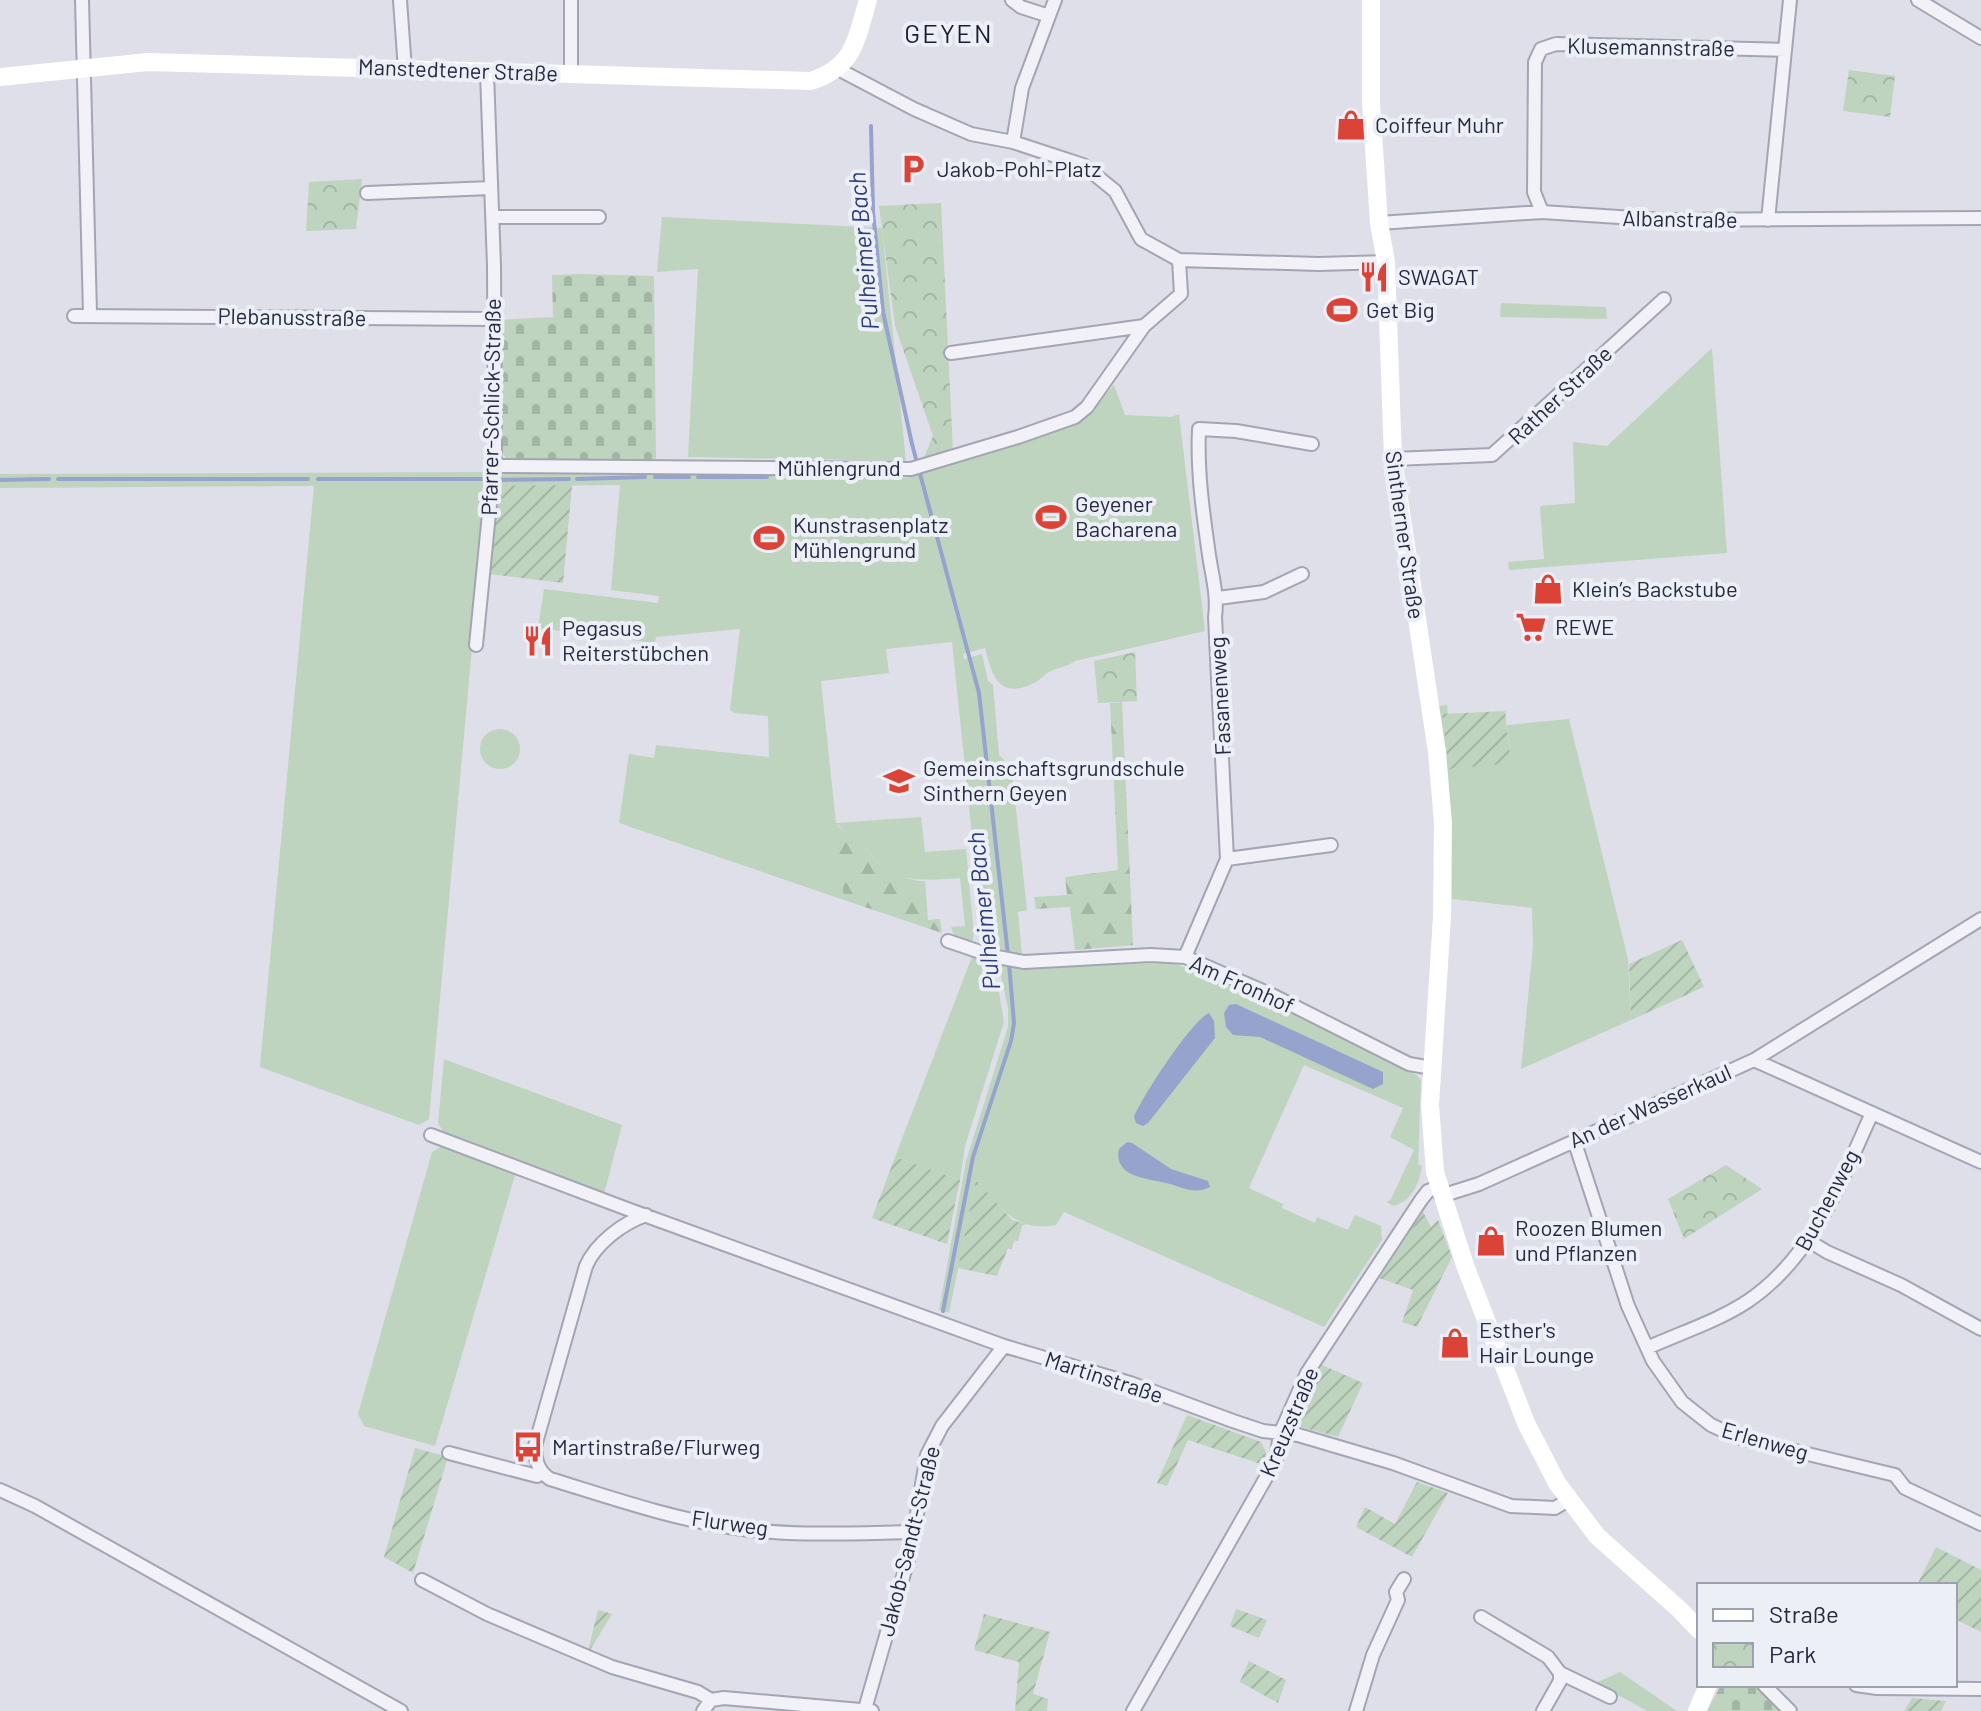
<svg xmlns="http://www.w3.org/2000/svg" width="1981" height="1711" font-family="Barlow,sans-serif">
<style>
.grass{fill:#bed4be}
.forest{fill:url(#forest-firs)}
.cemetery{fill:url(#cemetery-stones)}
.park{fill:url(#park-crowns)}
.garden{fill:url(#garden-furrows)}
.water{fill:#95a3cd}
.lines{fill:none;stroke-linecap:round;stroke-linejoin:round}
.stream{stroke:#95a3cd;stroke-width:4}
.street-casing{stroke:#a3a5b3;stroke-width:16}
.street{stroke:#f1f1f7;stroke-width:12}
.secondary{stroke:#fff;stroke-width:18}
.labels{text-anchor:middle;stroke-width:8;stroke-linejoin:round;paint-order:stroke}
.street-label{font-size:22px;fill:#252941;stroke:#edeff6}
.poi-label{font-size:22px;fill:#252941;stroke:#edeff6;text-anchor:start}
.water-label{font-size:24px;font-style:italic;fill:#2c3c79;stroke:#edeff6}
.quarter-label{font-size:26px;letter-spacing:2px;fill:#181b32;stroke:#edeff6}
</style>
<defs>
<pattern id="forest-firs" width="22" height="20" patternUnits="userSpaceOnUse" patternTransform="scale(2)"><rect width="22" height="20" fill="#bed4be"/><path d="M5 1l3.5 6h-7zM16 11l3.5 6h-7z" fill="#a3b6a4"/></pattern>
<pattern id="cemetery-stones" width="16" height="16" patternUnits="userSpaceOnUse" patternTransform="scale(2)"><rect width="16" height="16" fill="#bed4be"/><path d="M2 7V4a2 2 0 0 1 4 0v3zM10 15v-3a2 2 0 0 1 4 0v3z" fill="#a3b6a4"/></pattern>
<pattern id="park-crowns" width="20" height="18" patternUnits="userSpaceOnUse" patternTransform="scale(2)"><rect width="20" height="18" fill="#bed4be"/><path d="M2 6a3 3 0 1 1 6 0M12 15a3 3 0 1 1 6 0" fill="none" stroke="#a3b6a4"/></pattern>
<pattern id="garden-furrows" width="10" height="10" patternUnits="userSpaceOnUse" patternTransform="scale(2)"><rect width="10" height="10" fill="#bed4be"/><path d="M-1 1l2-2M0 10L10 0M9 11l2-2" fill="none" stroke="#a3b6a4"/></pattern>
</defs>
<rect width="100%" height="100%" fill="#dedfe9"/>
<!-- grass -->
<path class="grass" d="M662,217L882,228L906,461L688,457L698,269L657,272Z
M1501,303L1606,307L1607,319L1500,317Z
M1712,348L1727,553L1509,570L1508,562L1544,559L1540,506L1575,503L1573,442L1607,446Z
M1114,385L1125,415L1171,417L1179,414L1205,631L1075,661C1067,667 1059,667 1051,671C1046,673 1041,679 1036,682C1000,701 992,677 985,648L963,654L964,659L982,654L988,681L993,685L999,755L1004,760L1005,774L1012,773L1027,910L1018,912L1022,955L990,950L983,941L952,642L886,649L889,673L821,681L836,823L921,817L925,852L966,849L974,935L972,943L967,944L956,940L951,927L965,926L960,878C931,880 900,884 877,863C872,859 871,852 866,848C857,840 846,833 837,824L844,900L619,823L629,754L654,758L656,745L769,757L768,716L735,713L730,710L740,629L656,637L655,643L538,628L544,589L658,603L659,596L611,590L620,485L497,486L498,472L902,474L901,478L910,477L911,475L1084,418Z
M488,472L429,1119L419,1125L260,1067L314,486L0,488V474Z
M1447,705L1448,714L1442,715L1450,769L1511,762L1507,725L1569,719L1628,959L1631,1020L1521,1069L1533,946L1532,908L1452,899L1450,811L1437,706Z
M480 749a20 20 0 1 1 40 0a20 20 0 1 1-40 0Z
M973,954L989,960L998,986L1004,1022L965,1146L960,1180L895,1157Z
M998,963L1026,968L1172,963L1238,986L1418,1076L1421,1081L1418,1164L1422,1166C1419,1184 1412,1201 1393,1206L1387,1202L1391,1199L1414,1150L1390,1137L1403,1108L1304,1065L1249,1188L1283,1204L1282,1208L1315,1223L1317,1217L1348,1230L1355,1215L1381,1226L1382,1240L1324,1327L1064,1212L1056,1225C1014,1232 1002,1208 976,1180L949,1313L939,1310L966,1161L1008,1027V1008Z
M444,1059L622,1125L604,1194L446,1136L438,1123Z
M444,1145L516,1172L435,1446L364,1426L358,1414L432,1152Z
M1620,1672L1677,1711H1647L1618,1695L1610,1696L1591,1685Z"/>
<!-- forest -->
<path class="forest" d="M1122,702L1133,945L1075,950L1070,907L1036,909L1034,897L1067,895L1065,877L1118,870L1110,703Z
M836,824C846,833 857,839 866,848C871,852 872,859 877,863C886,870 915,883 925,881L928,920L940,919L942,933L844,900Z"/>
<!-- cemetery -->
<path class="cemetery" d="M581,274L654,276L656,459L507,460L500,448V320L553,317L552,275Z
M1721,1685H1755L1781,1711H1707Z"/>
<!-- park -->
<path class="park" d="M1849,70L1895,76L1890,117L1843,111Z
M362,179L356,229L306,231L309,182Z
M941,203L953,451L923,460L933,436L895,326L879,206Z
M1135,652L1137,701L1098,703L1094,661Z
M1726,1165L1762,1189L1684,1239L1668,1199Z"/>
<!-- garden -->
<path class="garden" d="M572,485L563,583L489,574L497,486Z
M1505,711L1511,763L1449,769L1442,714Z
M1682,940L1704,987L1631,1020L1629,964Z
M895,1157L960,1180L947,1244L872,1218Z
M976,1180L1012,1220L1026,1224L1022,1226L1018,1241L1015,1240L1011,1249L1008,1248L997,1276L958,1268Z
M1423,1212L1431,1227L1438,1220L1452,1257L1417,1327L1402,1322L1413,1290L1379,1278Z
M1322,1365L1363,1383L1338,1437L1301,1427L1296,1420Z
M1187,1415L1261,1442L1266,1452L1264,1465L1188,1440L1167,1486L1157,1483Z
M415,1448L448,1457L413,1573L384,1557Z
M1417,1482L1448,1493L1412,1557L1356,1527L1365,1507L1395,1524Z
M1936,1547L1981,1570V1632L1955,1619V1585H1917Z
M1236,1609L1267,1620L1259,1638L1230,1626Z
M598,1610L612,1614L589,1652L588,1651Z
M984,1614L1050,1632L1033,1694L1048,1699L1047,1711H1015L1019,1662L974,1650Z
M1249,1661L1286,1680L1278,1703L1240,1682Z
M1912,1698L1946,1701L1941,1711H1904Z"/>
<!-- water -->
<path class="water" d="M1236,1004L1383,1072V1084L1373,1089L1260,1037L1233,1035L1226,1027L1224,1013L1229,1005Z
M1209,1013L1214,1021L1215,1038L1148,1123L1143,1126L1136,1123L1134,1117C1142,1097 1192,1020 1209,1013Z
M1127,1142L1132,1143L1171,1169L1208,1181L1210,1187C1194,1195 1182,1187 1166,1183C1147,1178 1113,1177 1119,1149Z"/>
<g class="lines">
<!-- stream -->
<path class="stream" d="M871,126L873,212L883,312L912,444L979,693L1008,955
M655,477H689
M698,477H767
M58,479H308
M318,479H488
M577,479L645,477
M0,480L49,479
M498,480L569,479
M943,1311L973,1157L1011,1041L1014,1023L1009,963"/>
<!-- street casing -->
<g class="street-casing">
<path id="street" d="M82,0L90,314
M400,0L405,70
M571,0V74
M1012,0L1021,7L1049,16
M1918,0L1981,38
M838,69L914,109L971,134L1013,142L1083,165L1115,191L1141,239L1179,260L1319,264L1386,262
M1013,142L1022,88L1055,0
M367,193L491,188
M1542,212L1534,192L1535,62L1541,49L1556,44L1785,50
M492,217H599
M1768,220L1790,0
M1379,223L1542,212L1665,220L1981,218
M74,316L494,319
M951,353L1144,326
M1393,459L1492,455L1664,299
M494,466L911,469L1018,437L1075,417L1087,407L1144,326L1181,294L1179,260
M1218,598L1264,592L1302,574
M476,645L495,453L494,266L487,73
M1227,859L1331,845
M948,941L992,956L1024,962L1151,955L1185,957L1272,995L1409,1064L1432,1068
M1185,957L1227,859L1215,617C1218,595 1212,576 1209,555C1203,513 1197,472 1199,429L1236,431L1312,444
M1754,1060L1981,1162
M431,1135L630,1210L1004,1346L1130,1383L1233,1421L1263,1431L1298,1435L1393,1463L1511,1506L1555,1508L1568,1500
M1574,1140L1628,1306L1653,1361L1682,1402L1711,1425L1737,1437L1895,1475L1905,1488L1981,1524
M1441,1196L1479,1184L1754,1060L1981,919
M646,1215C623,1223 596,1243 586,1266L535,1446C535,1460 538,1471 550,1479C609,1497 669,1518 729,1527C788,1537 855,1533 915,1532
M1809,1241L1827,1252L1901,1285L1981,1329
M1647,1348C1680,1333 1718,1321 1748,1301C1813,1257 1841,1181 1872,1113
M449,1453L537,1476L542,1472
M0,1490L35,1506L401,1711
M422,1580L487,1614L612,1667L698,1692L711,1700
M1481,1617L1548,1657L1560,1673L1610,1697
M1764,1685L1790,1711
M1856,1685L1877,1688L1981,1689
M865,1709L911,1549L927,1455L942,1426L1004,1346
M703,1711L711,1700L724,1698L872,1711
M1133,1711L1276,1460L1280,1434L1307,1373L1421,1200L1428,1191L1438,1187
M1356,1711L1373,1655L1398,1600L1396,1592L1404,1579
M1543,1711L1560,1681V1673"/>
</g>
<!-- street -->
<use href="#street" class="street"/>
<!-- secondary -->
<path class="secondary" d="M1371,0V103L1379,223L1386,262L1393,459L1437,752L1443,823L1442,917L1430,1105L1435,1172L1466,1268L1526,1423L1557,1483L1597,1536L1680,1610L1699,1630
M0,77L148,62L811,81C855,67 856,39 868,0
M1697,1711L1708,1685"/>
</g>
<!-- icons -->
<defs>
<g id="shop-bare" transform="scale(2.4)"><path d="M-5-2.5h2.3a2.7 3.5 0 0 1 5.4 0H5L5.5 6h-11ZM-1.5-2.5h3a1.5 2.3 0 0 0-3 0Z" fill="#db4336" stroke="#edeff6" stroke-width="2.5" paint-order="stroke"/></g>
<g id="parking-bare" transform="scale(2.4)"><path d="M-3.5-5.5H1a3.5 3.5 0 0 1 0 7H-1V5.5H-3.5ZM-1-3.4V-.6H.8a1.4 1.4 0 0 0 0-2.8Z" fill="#db4336" stroke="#edeff6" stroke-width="2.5" paint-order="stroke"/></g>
<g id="restaurant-bare" transform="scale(2.4)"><path d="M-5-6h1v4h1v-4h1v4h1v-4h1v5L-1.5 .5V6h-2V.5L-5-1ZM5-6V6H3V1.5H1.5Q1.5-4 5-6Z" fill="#db4336" stroke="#edeff6" stroke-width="2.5" paint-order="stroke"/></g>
<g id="stadium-bare" transform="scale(2.4)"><path d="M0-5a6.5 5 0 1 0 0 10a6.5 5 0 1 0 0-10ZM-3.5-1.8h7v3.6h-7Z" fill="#db4336" stroke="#edeff6" stroke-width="2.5" paint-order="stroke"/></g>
<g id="supermarket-bare" transform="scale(2.4)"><path d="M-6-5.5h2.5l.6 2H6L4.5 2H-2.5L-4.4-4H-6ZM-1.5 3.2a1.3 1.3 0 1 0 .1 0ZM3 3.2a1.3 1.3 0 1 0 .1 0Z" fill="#db4336" stroke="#edeff6" stroke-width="2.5" paint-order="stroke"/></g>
<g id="school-bare" transform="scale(2.4)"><path d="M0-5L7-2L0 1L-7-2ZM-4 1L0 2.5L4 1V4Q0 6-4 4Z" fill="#db4336" stroke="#edeff6" stroke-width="2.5" paint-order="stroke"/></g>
<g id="bus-bare" transform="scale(2.4)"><path d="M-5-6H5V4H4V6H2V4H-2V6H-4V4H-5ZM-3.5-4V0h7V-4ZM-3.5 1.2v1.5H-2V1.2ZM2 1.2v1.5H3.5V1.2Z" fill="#db4336" stroke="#edeff6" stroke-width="2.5" paint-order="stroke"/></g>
</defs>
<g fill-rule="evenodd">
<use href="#shop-bare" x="1351" y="125"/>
<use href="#parking-bare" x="913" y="169"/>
<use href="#restaurant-bare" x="1374" y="277"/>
<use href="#stadium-bare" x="1342" y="310"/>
<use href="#stadium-bare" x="1051" y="517"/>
<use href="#stadium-bare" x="769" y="538"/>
<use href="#shop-bare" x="1548" y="589"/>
<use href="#supermarket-bare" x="1531" y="627"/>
<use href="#restaurant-bare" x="538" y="641"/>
<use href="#school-bare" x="899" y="781"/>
<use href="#shop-bare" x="1491" y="1241"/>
<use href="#shop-bare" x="1455" y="1343"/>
<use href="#bus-bare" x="528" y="1447"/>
</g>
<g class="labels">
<!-- street labels -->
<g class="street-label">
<text transform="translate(1651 47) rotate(1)" y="8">Klusemannstraße</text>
<text transform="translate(458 70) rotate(2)" y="8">Manstedtener Straße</text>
<text transform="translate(1680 219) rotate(1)" y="8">Albanstraße</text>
<text transform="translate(292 317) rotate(1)" y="8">Plebanusstraße</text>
<text transform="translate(1560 395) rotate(-43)" y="8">Rather Straße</text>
<text transform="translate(491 407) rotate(-89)" y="8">Pfarrer-Schlick-Straße</text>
<text x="839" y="476">Mühlengrund</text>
<text transform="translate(1405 535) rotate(82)" y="8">Sintherner Straße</text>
<text transform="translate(1220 696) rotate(-93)" y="8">Fasanenweg</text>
<text transform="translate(1242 984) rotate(24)" y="8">Am Fronhof</text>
<text transform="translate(1650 1106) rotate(-24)" y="8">An der Wasserkaul</text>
<text transform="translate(1827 1200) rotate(-62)" y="8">Buchenweg</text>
<text transform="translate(1104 1377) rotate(18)" y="8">Martinstraße</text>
<text transform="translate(1289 1422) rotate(-67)" y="8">Kreuzstraße</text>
<text transform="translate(1765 1441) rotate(16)" y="8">Erlenweg</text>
<text transform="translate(730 1523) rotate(8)" y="8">Flurweg</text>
<text transform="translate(909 1541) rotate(-76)" y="8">Jakob-Sandt-Straße</text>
</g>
<!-- poi labels -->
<g class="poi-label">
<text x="1375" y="133">Coiffeur Muhr</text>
<text x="937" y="177">Jakob-Pohl-Platz</text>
<text x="1398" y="285">SWAGAT</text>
<text x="1366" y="318">Get Big</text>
<text x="1075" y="512">Geyener<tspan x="1075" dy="25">Bacharena</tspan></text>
<text x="793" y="533">Kunstrasenplatz<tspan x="793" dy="25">Mühlengrund</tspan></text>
<text x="1572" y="597">Klein’s Backstube</text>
<text x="1555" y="635">REWE</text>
<text x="562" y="636">Pegasus<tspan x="562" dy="25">Reiterstübchen</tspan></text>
<text x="923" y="776">Gemeinschaftsgrundschule<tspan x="923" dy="25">Sinthern Geyen</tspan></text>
<text x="1515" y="1236">Roozen Blumen<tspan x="1515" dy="25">und Pflanzen</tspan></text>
<text x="1479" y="1338">Esther's<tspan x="1479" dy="25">Hair Lounge</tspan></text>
<text x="552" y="1455">Martinstraße/Flurweg</text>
</g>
<!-- water labels -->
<g class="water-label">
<text transform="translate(864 251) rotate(-95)" y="8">Pulheimer Bach</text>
<text transform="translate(984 911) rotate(-96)" y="8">Pulheimer Bach</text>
</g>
<!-- quarter labels -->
<g class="quarter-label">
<text x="949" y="43">GEYEN</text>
</g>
</g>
<!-- legend -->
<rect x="1697" y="1583" width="260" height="104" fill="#edeff6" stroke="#9da0ae" stroke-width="2"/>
<rect x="1713" y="1609" width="40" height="12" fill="#ffffff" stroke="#9da0ae" stroke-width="2"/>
<text x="1769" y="1623" font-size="24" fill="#252941">Straße</text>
<rect x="1713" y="1643" width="40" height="24" fill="url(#park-crowns)" stroke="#9da0ae" stroke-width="2"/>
<text x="1769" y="1663" font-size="24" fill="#252941">Park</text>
</svg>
